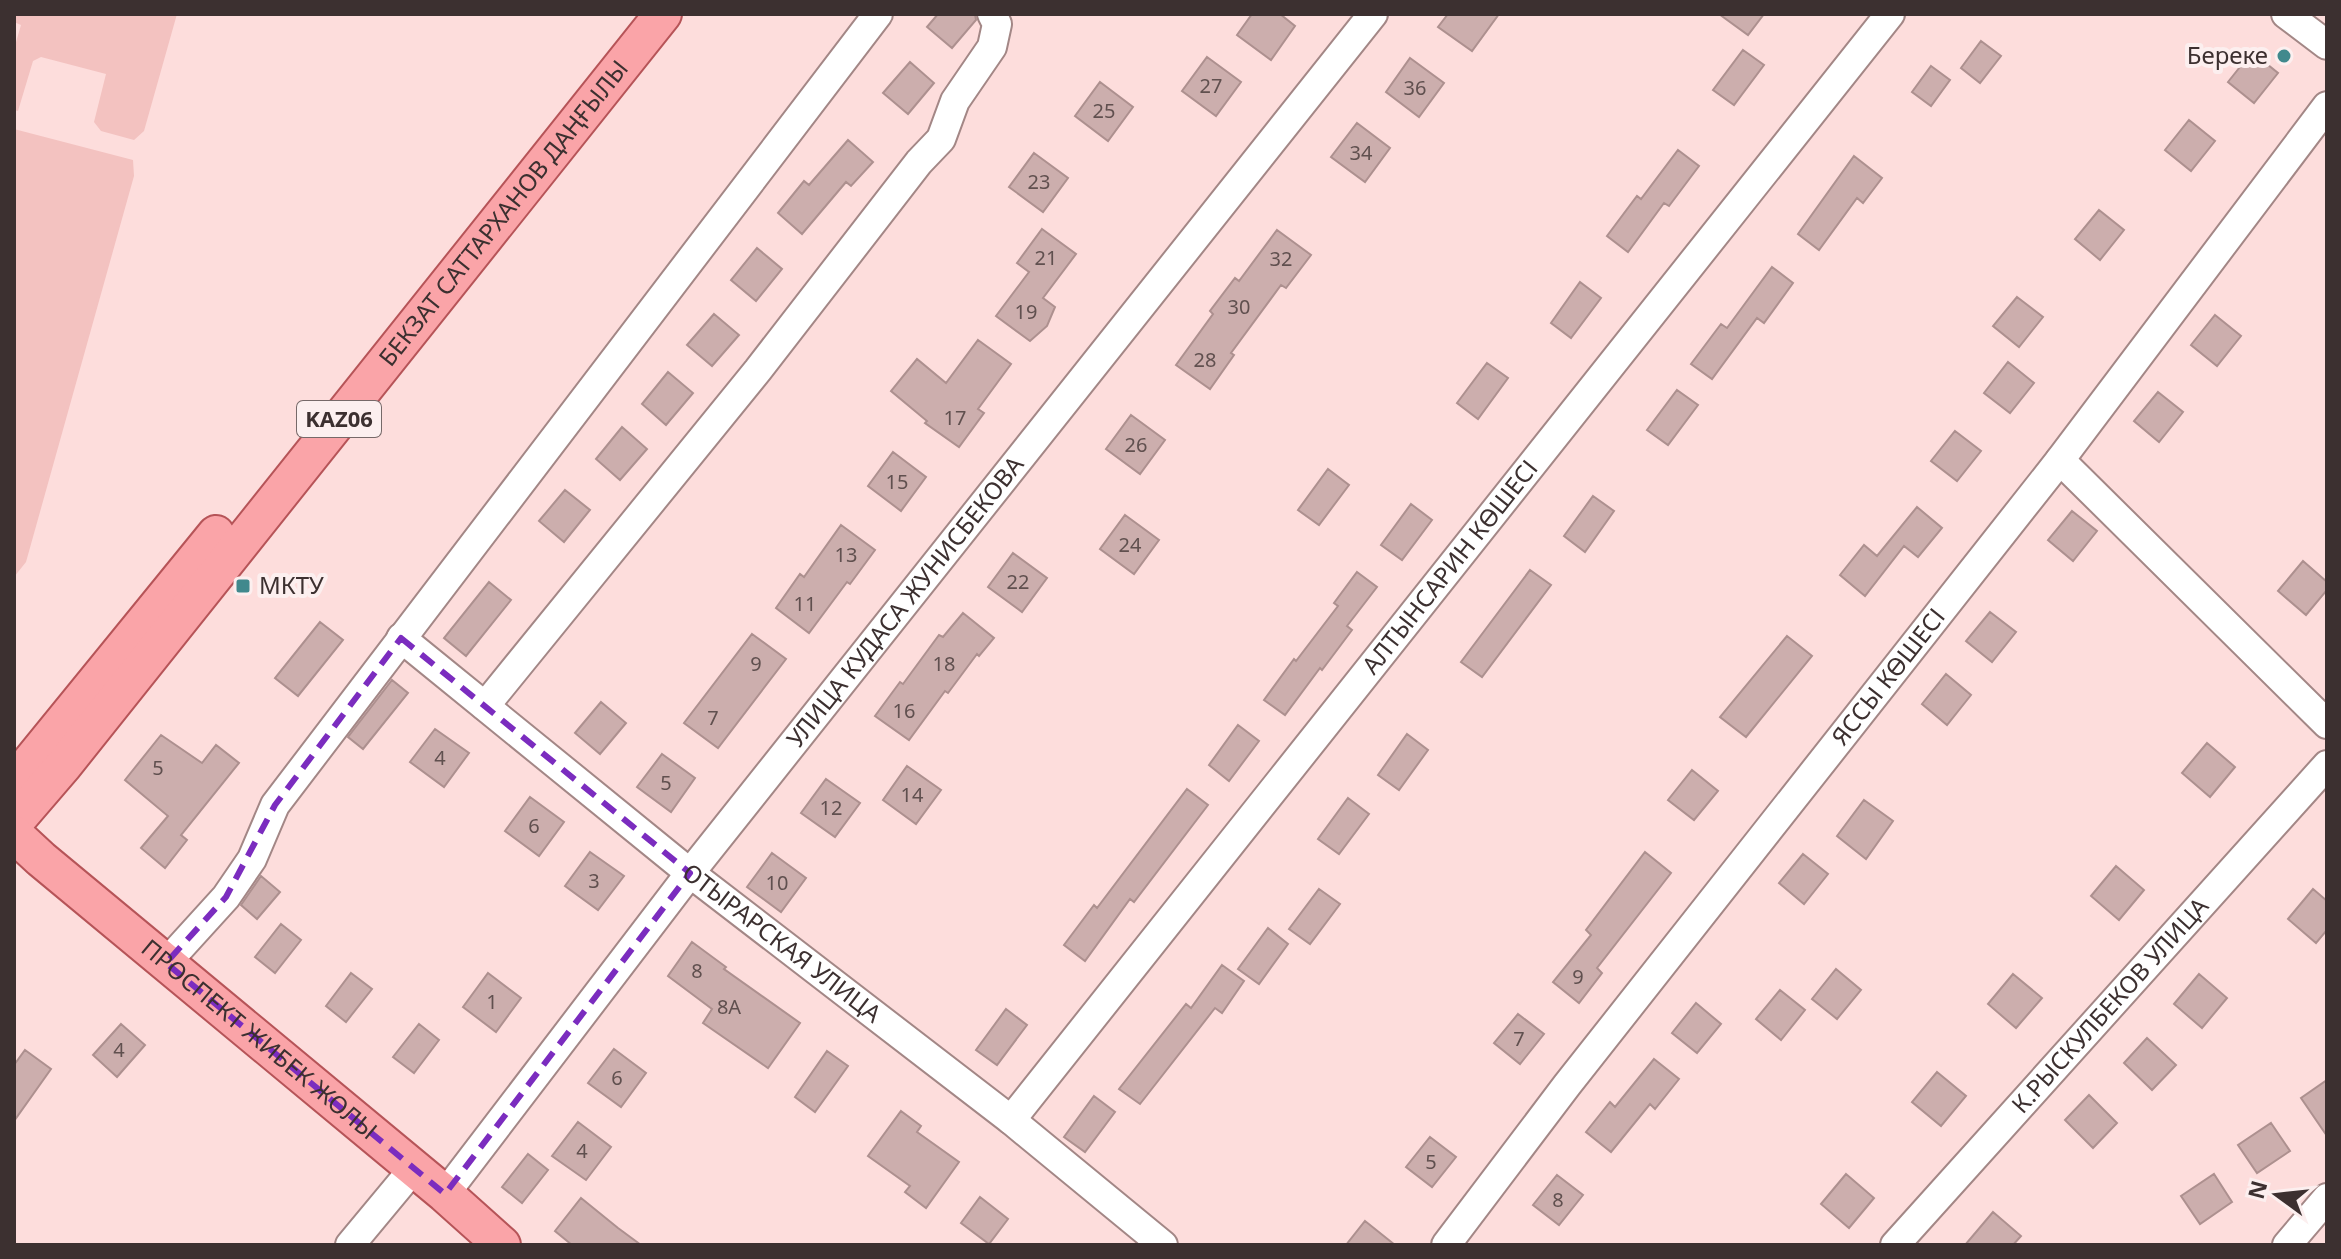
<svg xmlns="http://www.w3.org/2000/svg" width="2341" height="1259" font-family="'Noto Sans',sans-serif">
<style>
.green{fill:#f3c2c0}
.building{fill:#ccaead;stroke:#ad908f;stroke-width:2}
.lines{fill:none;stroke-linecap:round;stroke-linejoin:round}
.minor-casing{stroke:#a38786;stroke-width:32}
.major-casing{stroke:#b65458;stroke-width:40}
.minor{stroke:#fff;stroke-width:28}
.major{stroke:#faa4a8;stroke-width:36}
.marked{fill:none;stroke:#7b2cbf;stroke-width:6;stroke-dasharray:16 10;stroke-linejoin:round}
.poi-dot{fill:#41898d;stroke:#fcefef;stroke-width:3}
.labels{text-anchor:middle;stroke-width:8;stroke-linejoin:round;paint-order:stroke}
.number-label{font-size:20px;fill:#60504f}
.shield{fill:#fcefef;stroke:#766969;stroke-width:2}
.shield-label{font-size:22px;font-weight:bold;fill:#3c3030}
.poi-label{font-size:24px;fill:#3c3030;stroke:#fcefef;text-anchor:end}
.street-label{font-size:24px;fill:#3c3030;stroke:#fcefef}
</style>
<rect width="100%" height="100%" fill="#fddddc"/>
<!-- green -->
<path class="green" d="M14,14H177L144,131L134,140L101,131L94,122L106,74L41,57L33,61L18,111L14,110V49L21,25L14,22Z
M14,129L133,160L134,176L26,562L14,577Z"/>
<!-- building -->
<path class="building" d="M938,14H975L976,20L952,48L927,27Z
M1252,14H1280L1295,26L1271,60L1237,35Z
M1448,14H1499L1472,51L1438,27Z
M1719,14H1764L1748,35Z
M1981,41L2001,56L1980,83L1961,68Z
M1743,50L1764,65L1734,105L1713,90Z
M2252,52L2278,73L2254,103L2228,82Z
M1207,57L1241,82L1216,116L1182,91Z
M1410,58L1444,83L1419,117L1386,92Z
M910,62L934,83L908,114L883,93Z
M1931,66L1950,80L1931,106L1912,92Z
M1100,82L1133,107L1108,141L1075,116Z
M2189,120L2215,141L2191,171L2165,150Z
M1357,123L1390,148L1365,182L1331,157Z
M848,140L873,162L851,186L846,182L802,234L778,213L804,181L809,185Z
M1678,150L1699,166L1669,206L1664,203L1628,252L1607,236L1637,196L1641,199Z
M1034,153L1068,178L1043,212L1009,187Z
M1854,156L1882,178L1863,203L1857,198L1819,250L1798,234Z
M2099,210L2124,230L2100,260L2075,239Z
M1042,229L1076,254L1043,298L1055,307L1047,326L1030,341L996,316L1029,272L1017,263Z
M1277,230L1311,255L1286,288L1281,285L1231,353L1234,355L1210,389L1176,365L1213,314L1210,311L1235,278L1239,281Z
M757,248L782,269L756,301L731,280Z
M1772,267L1793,283L1764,323L1757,318L1712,379L1691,364L1721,324L1727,328Z
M1580,282L1601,298L1571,338L1551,323Z
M2017,297L2043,317L2019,347L1993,326Z
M714,314L739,335L712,366L687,345Z
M2215,315L2241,336L2217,366L2191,345Z
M978,340L1011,364L978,409L984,413L959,447L925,423L927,421L891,391L917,359L946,383Z
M2008,362L2034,383L2010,413L1984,393Z
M1487,363L1508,378L1478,419L1457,403Z
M668,372L693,393L666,425L642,404Z
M1677,390L1698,405L1668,445L1647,430Z
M2158,392L2183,412L2159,442L2134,421Z
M1131,415L1165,440L1140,474L1106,449Z
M622,427L647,449L620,480L596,459Z
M1955,431L1981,451L1957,481L1931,461Z
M893,452L926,477L901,511L868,486Z
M1328,469L1349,485L1319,525L1298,510Z
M565,490L590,510L564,542L539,521Z
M1593,496L1614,511L1585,552L1564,536Z
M1411,504L1432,520L1402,560L1381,545Z
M1917,507L1942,528L1918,557L1904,546L1865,596L1840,575L1864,545L1877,556Z
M2072,511L2097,531L2073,561L2048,540Z
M1125,515L1159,540L1134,574L1100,549Z
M841,525L875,550L850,584L847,582L809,633L776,608L800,574L804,577Z
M1013,553L1047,578L1022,612L988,587Z
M2303,561L2327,582V590L2306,615L2278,591Z
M1530,570L1551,585L1482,677L1461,662Z
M1357,572L1377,587L1347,626L1352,630L1322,670L1320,668L1285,715L1264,700L1294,659L1296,661L1338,606L1334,603Z
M489,582L511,600L466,656L444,638Z
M1990,612L2016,632L1992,662L1966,641Z
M963,613L994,638L979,656L977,654L948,693L945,691L909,740L875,716L900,682L903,684L939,635L943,637Z
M320,622L343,640L298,696L275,678Z
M752,634L786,659L718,748L684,723Z
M1787,636L1812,656L1746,737L1720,717Z
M1946,674L1971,695L1947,725L1922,704Z
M392,680L408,693L363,749L348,737Z
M601,702L626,723L600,754L575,733Z
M1238,725L1259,741L1229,781L1209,765Z
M435,729L469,753L444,787L410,762Z
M1407,734L1428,750L1399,790L1378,775Z
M161,735L202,763L216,745L239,763L181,835L187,840L165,868L141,848L168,816L125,780Z
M2207,743L2235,767L2210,797L2182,773Z
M662,754L695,778L671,812L637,787Z
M907,766L941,790L916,824L883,800Z
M1692,770L1718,791L1694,820L1668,800Z
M826,779L860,803L835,837L801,813Z
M1187,789L1208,805L1134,902L1130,899L1085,961L1064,945L1094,905L1097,908Z
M530,797L564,822L539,856L505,831Z
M1348,798L1369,814L1339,854L1318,839Z
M1864,800L1893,821L1866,859L1837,836Z
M590,852L624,876L598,910L565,886Z
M1645,852L1671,873L1597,968L1602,973L1579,1003L1553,982L1591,935L1586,930Z
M772,853L806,878L781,912L747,887Z
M1803,854L1828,874L1804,904L1779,883Z
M2116,866L2144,890L2119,920L2091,896Z
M261,876L280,892L257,919L241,905Z
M1319,889L1340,904L1310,944L1289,929Z
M2313,889L2327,901V930L2316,943L2288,919Z
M281,924L301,940L275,973L255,957Z
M1268,928L1288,944L1259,984L1238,969Z
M692,942L726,967L724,969L800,1023L768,1068L703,1023L712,1009L668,976Z
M1222,965L1244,981L1222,1013L1215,1008L1140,1104L1119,1089L1186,1004L1191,1008Z
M1836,969L1861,990L1837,1019L1812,999Z
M351,973L372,989L346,1022L326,1006Z
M488,973L521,998L496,1032L463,1007Z
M2013,974L2042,998L2016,1028L1988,1004Z
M2199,974L2227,998L2202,1028L2174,1004Z
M1780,990L1805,1010L1781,1040L1756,1019Z
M1696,1003L1721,1024L1697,1053L1672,1033Z
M1006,1009L1027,1025L997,1065L976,1050Z
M1518,1014L1544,1034L1520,1064L1494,1043Z
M121,1024L145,1045L117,1077L93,1055Z
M419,1024L439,1040L414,1073L393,1057Z
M2147,1038L2176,1065L2152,1090L2124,1063Z
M614,1049L646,1073L621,1107L588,1083Z
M25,1050L51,1069L14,1121V1065Z
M827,1051L848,1066L815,1112L795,1097Z
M1654,1059L1679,1079L1655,1109L1650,1104L1611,1152L1586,1132L1610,1102L1615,1107Z
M1937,1072L1966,1096L1941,1126L1912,1102Z
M2327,1080V1136L2301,1098Z
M2089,1095L2117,1123L2093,1148L2065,1120Z
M1094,1096L1115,1112L1085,1152L1064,1137Z
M901,1111L921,1126L917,1132L959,1162L926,1208L905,1192L910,1186L868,1156Z
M578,1122L611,1147L586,1180L552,1156Z
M2271,1123L2290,1151L2257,1173L2238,1145Z
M1430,1137L1456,1157L1432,1187L1406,1167Z
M528,1154L548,1170L522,1203L502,1187Z
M1846,1174L1874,1198L1849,1228L1821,1204Z
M2214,1174L2232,1202L2200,1224L2181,1196Z
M1557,1175L1583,1195L1559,1225L1533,1205Z
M980,1197L1008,1219L989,1244L961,1223Z
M581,1198L618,1228L641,1245H572L555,1231Z
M1993,1212L2021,1236L2013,1245H1965Z
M1365,1221L1395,1245H1346Z"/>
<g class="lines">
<!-- minor casing -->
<g class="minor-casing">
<g id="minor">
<path d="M2286,14L2327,45"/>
<path d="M2060,460L2327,724"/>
<path id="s1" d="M401,638L690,873L1011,1120L1163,1245"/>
<path d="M485,706L758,370L919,162L941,139L955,101L992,47L997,24L992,14"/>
<path d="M166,963L226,897L252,859L275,805L878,14"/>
<path id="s2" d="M1011,1120L1890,14"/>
<path id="s3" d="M445,1194L690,873L1373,14"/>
<path d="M350,1245L414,1168"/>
<path id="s4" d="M1446,1245L1567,1085L2060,460L2327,106"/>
<path id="s5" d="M1895,1245L2327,765"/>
<path d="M2287,1245L2327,1198"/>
</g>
</g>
<!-- major casing -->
<g class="major-casing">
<g id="major">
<path d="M14,782L216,534"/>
<path id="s6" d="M14,823L63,766L663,14"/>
<path id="s7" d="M14,834L41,859L445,1194L502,1245"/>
</g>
</g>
<!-- minor -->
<use href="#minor" class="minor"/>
<!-- major -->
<use href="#major" class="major"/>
</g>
<!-- marked area -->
<path class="marked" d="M401,638L690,873L445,1194L166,963L226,897L275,805Z"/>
<!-- markers -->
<g class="poi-dot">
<circle cx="2284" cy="56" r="8"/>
<rect x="235" y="578" width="16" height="16" rx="4"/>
</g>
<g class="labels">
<!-- number labels -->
<g class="number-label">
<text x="1211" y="93">27</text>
<text x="1415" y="95">36</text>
<text x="1104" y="118">25</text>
<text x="1361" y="160">34</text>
<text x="1039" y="189">23</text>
<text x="1046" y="265">21</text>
<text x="1281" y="266">32</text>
<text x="1239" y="314">30</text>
<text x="1026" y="319">19</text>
<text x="1205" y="367">28</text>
<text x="955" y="425">17</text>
<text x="1136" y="452">26</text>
<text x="897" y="489">15</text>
<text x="1130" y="552">24</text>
<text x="846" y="562">13</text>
<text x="1018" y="589">22</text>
<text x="805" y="611">11</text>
<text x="756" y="671">9</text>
<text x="944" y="671">18</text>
<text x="904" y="718">16</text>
<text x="713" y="725">7</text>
<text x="440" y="765">4</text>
<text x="158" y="775">5</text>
<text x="666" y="790">5</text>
<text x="912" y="802">14</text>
<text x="831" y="815">12</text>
<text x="534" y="833">6</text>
<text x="594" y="888">3</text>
<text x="777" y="890">10</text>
<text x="697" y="978">8</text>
<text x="1578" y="984">9</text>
<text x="492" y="1009">1</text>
<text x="729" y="1014">8A</text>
<text x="1519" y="1046">7</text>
<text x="119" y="1057">4</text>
<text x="617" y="1085">6</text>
<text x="582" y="1158">4</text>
<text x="1431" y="1169">5</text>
<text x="1558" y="1207">8</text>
</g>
<!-- shield labels -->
<rect class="shield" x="297" y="401" width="84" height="36" rx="6"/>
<g class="shield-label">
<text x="339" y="427">KАZ06</text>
</g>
<!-- poi labels -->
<g class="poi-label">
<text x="2268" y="64">Береке</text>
<text x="259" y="594" text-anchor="start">МКТУ</text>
</g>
<!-- street labels -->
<g class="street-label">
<text dy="8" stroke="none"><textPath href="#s6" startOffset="782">БЕКЗАТ САТТАРХАНОВ ДАҢҒЫЛЫ</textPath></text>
<text dy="8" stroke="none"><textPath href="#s2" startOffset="706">АЛТЫНСАРИН КӨШЕСІ</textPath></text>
<text dy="8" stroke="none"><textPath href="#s3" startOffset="750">УЛИЦА КУДАСА ЖУНИСБЕКОВА</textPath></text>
<text dy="8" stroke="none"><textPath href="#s4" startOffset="720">ЯССЫ КӨШЕСІ</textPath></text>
<text dy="8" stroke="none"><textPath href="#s1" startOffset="488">ОТЫРАРСКАЯ УЛИЦА</textPath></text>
<text dy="8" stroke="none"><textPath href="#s5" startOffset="322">К.РЫСКУЛБЕКОВ УЛИЦА</textPath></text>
<text dy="8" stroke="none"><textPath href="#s7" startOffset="320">ПРОСПЕКТ ЖИБЕК ЖОЛЫ</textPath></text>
</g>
</g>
<!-- border -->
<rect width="2341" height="1259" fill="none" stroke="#3c3030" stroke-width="32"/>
<!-- north arrow -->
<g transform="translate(2277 1195) rotate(285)" stroke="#fcefef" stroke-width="6" paint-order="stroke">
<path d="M0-6L14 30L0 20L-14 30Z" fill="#3c3030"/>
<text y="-12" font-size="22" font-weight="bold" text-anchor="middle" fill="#3c3030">N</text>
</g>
</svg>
